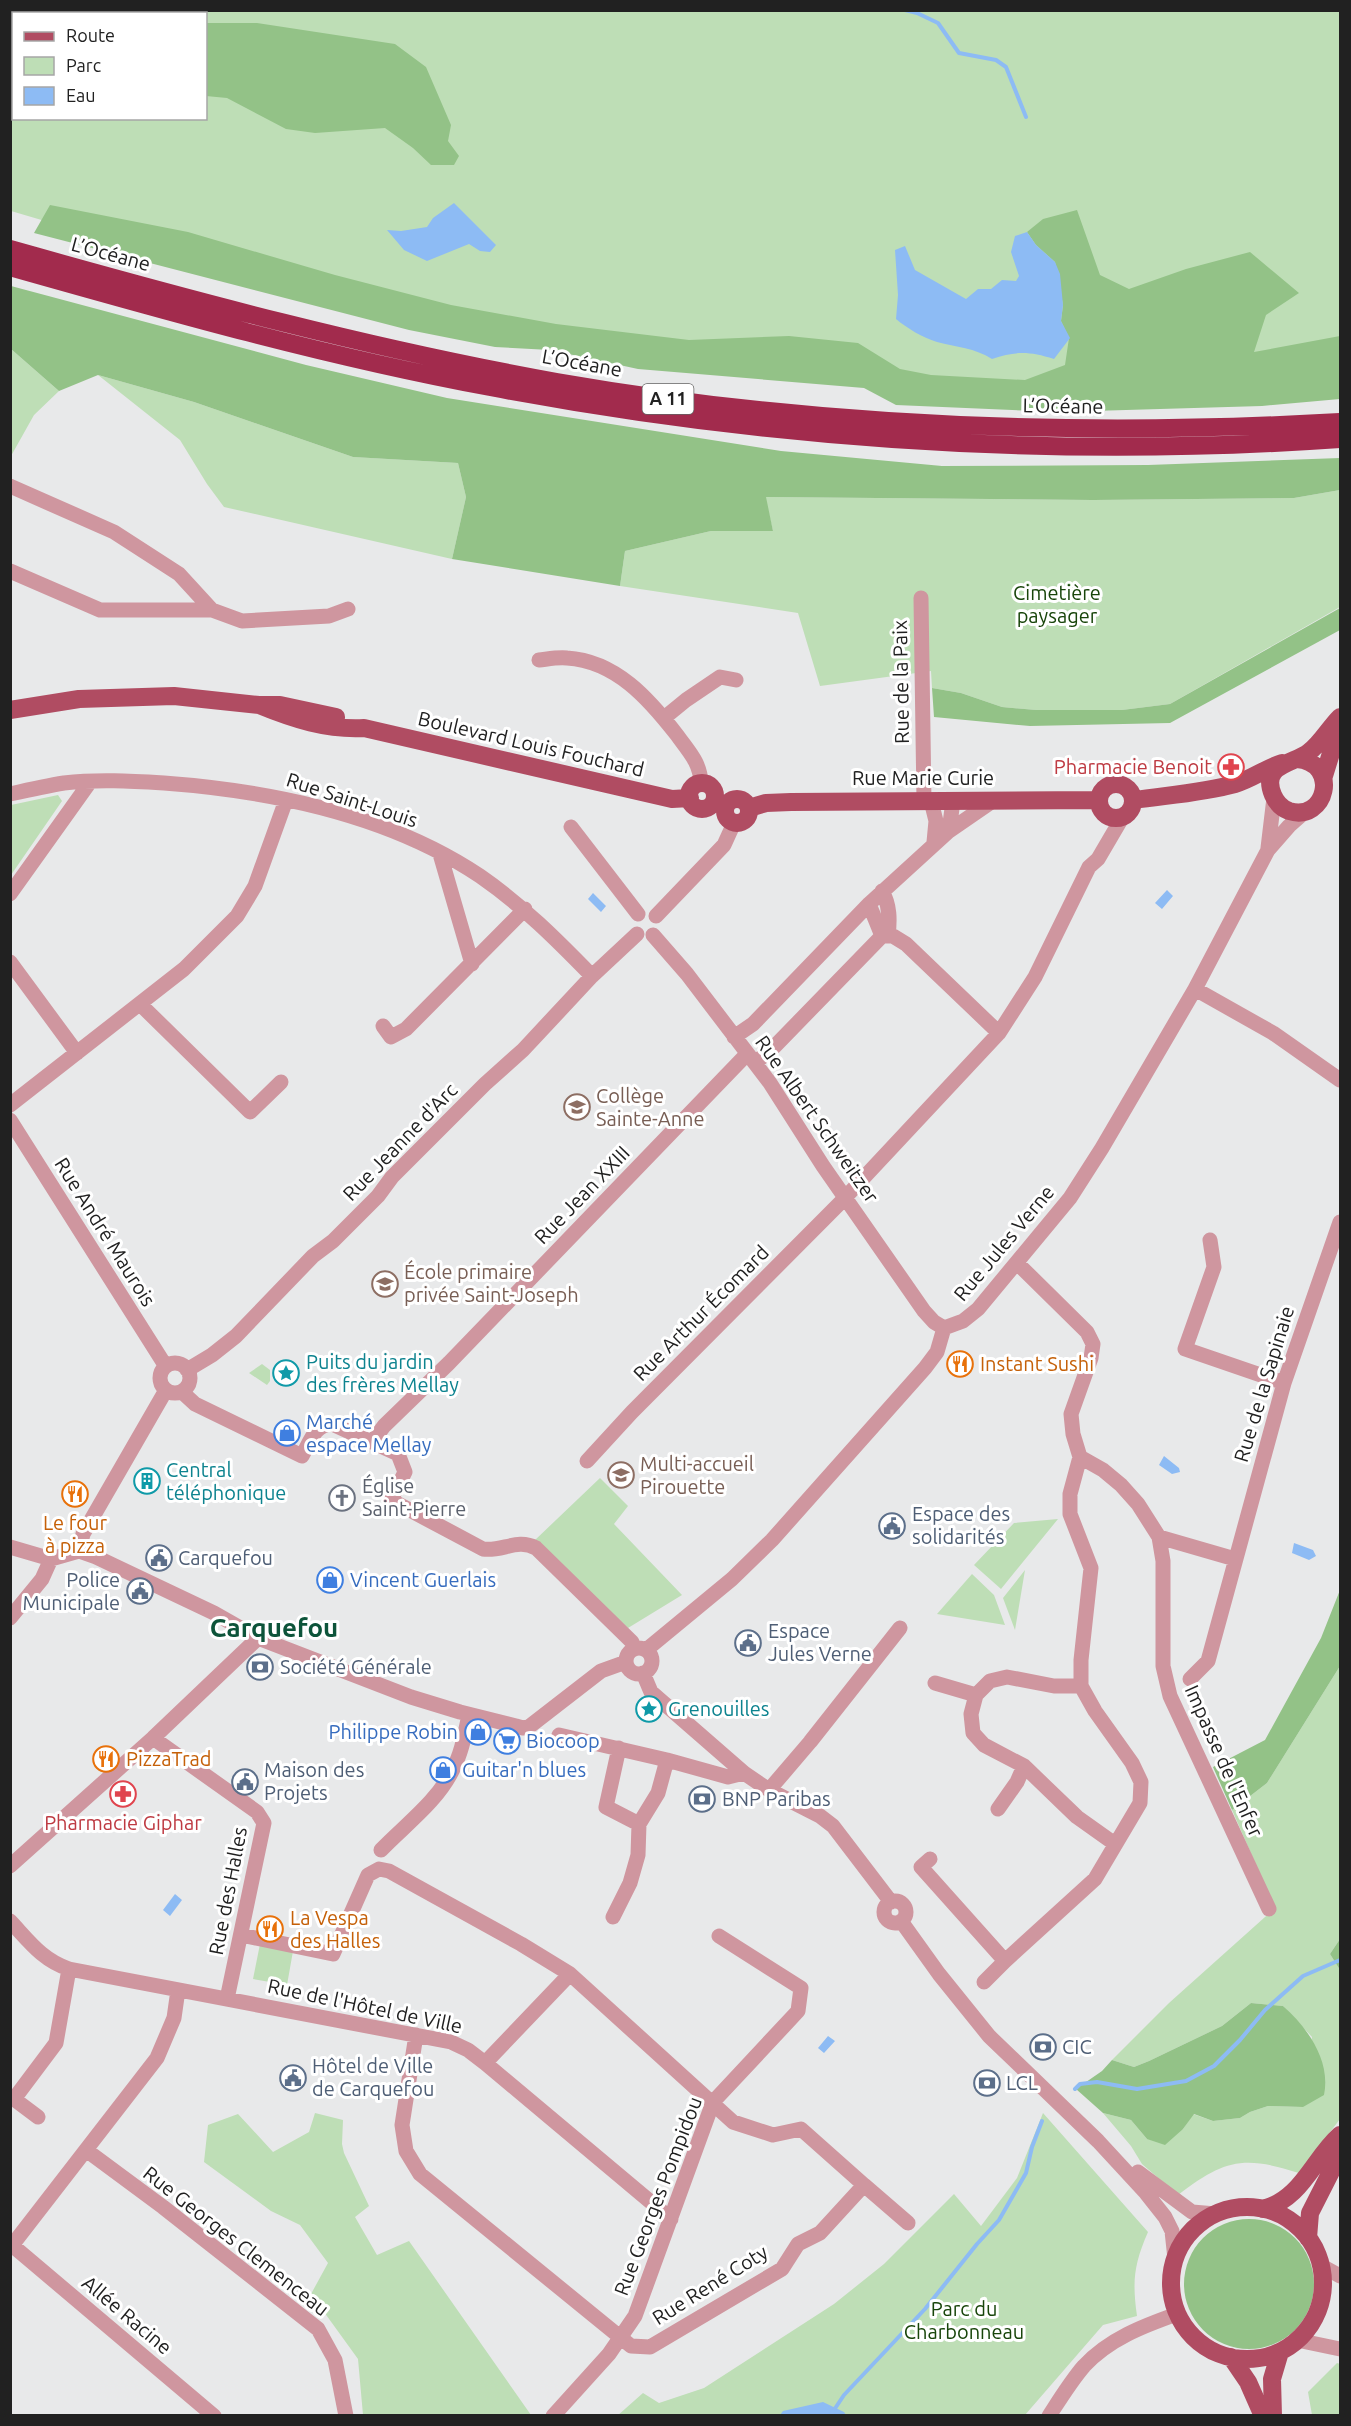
<svg xmlns="http://www.w3.org/2000/svg" width="1351" height="2426" font-family="Ubuntu,sans-serif">
<style>
.green{fill:#bedeb6;fill-rule:evenodd}
.forest{fill:#93c287}
.water{fill:#8dbbf4}
.lines{fill:none;stroke-linecap:round;stroke-linejoin:round}
.stream{stroke:#8dbbf4;stroke-width:4}
.minor{stroke:#cf969f;stroke-width:15}
.major{stroke:#b04c62;stroke-width:18}
.highway{stroke:#a22b4d;stroke-width:18}
.labels{text-anchor:middle;stroke-width:6;stroke-linejoin:round;paint-order:stroke}
.shield{fill:#fff;stroke:#646464;stroke-width:1.5}
.shield-label{font-size:18px;font-weight:bold;fill:#212121}
.street-label{font-size:20px;fill:#212121;stroke:#fff}
.park-label{font-size:20px;fill:#18450a;stroke:#fff}
.health-label{font-size:20px;fill:#be3a42;stroke:#fff;text-anchor:end}
.education-label{font-size:20px;fill:#785e54;stroke:#fff;text-anchor:start}
.culture-label{font-size:20px;fill:#0d838f;stroke:#fff;text-anchor:start}
.food-label{font-size:20px;fill:#c56008;stroke:#fff;text-anchor:start}
.shop-label{font-size:20px;fill:#366cbe;stroke:#fff;text-anchor:start}
.worship-label{font-size:20px;fill:#5b616d;stroke:#fff;text-anchor:start}
.service-label{font-size:20px;fill:#4e5e75;stroke:#fff;text-anchor:start}
.district-label{font-size:26px;font-weight:bold;fill:#0d543a;stroke:#fff}
</style>
<rect width="100%" height="100%" fill="#e8e9ea"/>
<!-- green -->
<path class="green" d="M10,11H1340V371L1063,391L822,379L123,244L11,211ZM14,14H206V118H14Z
M11,349L59,391L34,415L11,456Z
M98,375L194,402L353,457L458,463L466,497L452,559L224,507L207,484L180,440Z
M1340,490V607L1170,704L1122,710H1036L1002,707L961,693L932,688L931,671L820,686L798,613L620,586L625,551L711,531H773L765,497L1093,500L1294,498Z
M58,795L62,801L11,875V805Z
M262,1364L270,1370V1381L267,1385L249,1373Z
M600,1478L628,1506L614,1524L682,1595L628,1628L534,1541Z
M1058,1519L1001,1589L974,1565L1014,1523Z
M1025,1570L1015,1630L1003,1598Z
M972,1574L994,1595L1005,1625L937,1614Z
M1340,1666V1939L1330,1954L1340,1970V2119L1299,2173C1243,2155 1224,2160 1178,2195L1142,2164L1131,2146L1103,2113L1131,2120L1147,2139L1183,2129L1193,2114L1213,2121L1240,2118L1250,2112L1268,2106L1303,2107L1312,2037L1283,2006L1251,2003L1222,2026L1149,2061L1134,2067L1112,2060L1169,2003L1275,1908L1232,1810L1267,1783Z
M260,1944L293,1951L287,1985L253,1979Z
M315,2113L343,2120L342,2144L344,2153L369,2206L355,2217L377,2255L409,2241L531,2415H363L358,2359L311,2294L328,2263L300,2225L271,2211L204,2162L208,2125L238,2114L273,2152L309,2132Z
M1043,2113L1148,2232C1134,2264 1132,2281 1137,2316L1103,2325L1025,2415L617,2416L643,2393L659,2403L704,2388L834,2304L884,2264L954,2194L981,2226L1017,2178Z
M1337,2363L1340,2364V2415H1312L1308,2392Z"/>
<!-- forest -->
<path class="forest" d="M206,23H257L395,44L426,67L451,125L448,141L459,156L454,165H431L413,148L385,128L315,133L286,129L227,98L206,96Z
M50,205L188,232L335,275L451,305L556,324L689,340L789,336L858,343L900,369L931,375L1025,380L1065,365L1069,338L1061,321L1063,305L1055,262L1036,245L1027,232L1043,219L1077,210L1100,275L1129,289L1186,269L1250,252L1299,293L1266,315L1254,352L1340,336V399L1262,406L1058,412L896,405L864,388L638,369L550,350L495,347L409,330L34,233Z
M11,286L306,365L447,398L781,451L942,466L1148,465L1340,458V490L1294,498L1093,500L766,497L773,531H711L625,551L620,586L452,559L466,497L458,463L353,457L194,402L98,375L59,391L11,349Z
M1340,608V630L1170,723L1030,726L934,717L932,688L961,693L1002,707L1036,710H1122L1170,704Z
M1340,1590V1666L1267,1783L1232,1810L1213,1767L1265,1740L1321,1638Z
M1340,1939V1970L1330,1954Z
M1251,2003L1283,2006C1308,2028 1331,2061 1324,2095L1303,2107L1268,2106L1250,2112L1240,2118L1213,2121L1194,2114L1183,2129L1165,2145L1147,2139L1131,2120L1103,2113L1076,2089L1102,2071L1112,2060L1134,2067L1149,2061L1222,2026Z
M1184 2284a65 65 0 1 1 130 0a65 65 0 1 1-130 0Z"/>
<!-- water -->
<path class="water" d="M454,203L496,245L490,252L480,251L469,244L427,261L404,250L387,230L401,231L427,227L433,218Z
M1027,232L1036,245L1055,262L1060,274L1063,305L1061,321L1070,338L1054,359C1029,351 1016,351 992,359C975,348 956,347 937,342C922,337 908,329 896,319L898,295L895,250L905,246L915,270L966,299L978,289H991L1002,280L1016,281L1019,276L1011,252L1015,236Z
M1167,890L1173,896L1162,909L1155,903Z
M593,893L606,906L601,912L588,899Z
M1164,1456L1179,1468L1180,1472L1172,1474L1159,1465Z
M1294,1543L1313,1550L1316,1556L1309,1560L1292,1553Z
M175,1894L182,1900L170,1916L163,1910Z
M828,2036L835,2041L824,2053L818,2048Z
M823,2402L844,2412L846,2415H780L783,2411Z"/>
<g class="lines">
<!-- stream -->
<path class="stream" d="M905,10L917,13L938,23L959,53L996,60L1006,67L1026,117
M1075,2089L1080,2084L1097,2082L1137,2089L1186,2081L1214,2066L1240,2040L1265,2010L1303,1976L1340,1960
M830,2416L844,2395L925,2309L977,2244L999,2220L1026,2173L1032,2147L1042,2121"/>
<!-- minor -->
<path class="minor" d="M10,486L114,532L179,574L212,610
M10,571L100,610H212L242,621L329,616L348,609
M921,598L924,801
M539,660C548,659 558,657 567,658C616,661 649,699 677,735C689,752 700,762 701,783
M664,718L686,700L720,677L736,680
M10,794C28,790 46,786 64,783C97,779 131,781 164,783C272,791 389,815 480,876C522,905 557,940 592,976
M931,801L936,821L934,842
M571,827L638,914
M949,831L994,800
M1268,848L1274,798
M440,854L472,964
M882,891C890,905 890,920 888,936
M10,894L90,782
M869,904L882,936
M656,916L724,845L734,823
M653,935L687,974L770,1083L823,1166L924,1311L934,1322L944,1328
M882,936H893L906,944L999,1033
M10,962L77,1053
M1195,989L1273,1033L1340,1080
M141,1005L250,1112L281,1082
M383,1026L391,1037L406,1029L525,909
M734,1037L753,1024L869,904L949,831L953,801
M755,1063L775,1046L882,936
M10,1105L184,969L237,916L255,886L286,800
M10,1120L165,1365
M1210,1240L1214,1267L1185,1349L1284,1383
M1017,1263L1087,1332L1093,1344L1091,1358L1071,1414L1073,1434L1080,1457L1103,1470L1121,1485L1138,1504L1159,1537L1163,1561V1666L1170,1696L1269,1909
M944,1328L963,1321L978,1309L1070,1198L1102,1148L1195,989L1268,850L1289,826L1306,811
M160 1378a15 15 0 1 1 30 0a15 15 0 1 1-30 0Z
M187,1370L212,1355L236,1336L313,1256L333,1241L378,1196L392,1177L485,1084L523,1050L592,976L637,934
M182,1392L195,1404L302,1456C310,1442 315,1424 332,1424L398,1454L405,1472L391,1500L483,1549C502,1552 517,1538 536,1548L632,1642L634,1648
M372,1442L384,1426L449,1363L747,1054
M587,1461L632,1412L841,1202L999,1033L1035,977L1089,867L1098,859L1122,818
M1159,1537L1235,1559
M10,1547L51,1559L79,1551L96,1557L214,1613L258,1638L411,1697L460,1712L516,1726L523,1728L530,1726L601,1671L626,1662
M79,1551L83,1534L166,1390
M10,1618L42,1579L51,1559
M626 1661a13 13 0 1 1 26 0a13 13 0 1 1-26 0Z
M646,1650L732,1579L772,1540L925,1368L937,1352L944,1328
M643,1673L651,1692L744,1773L769,1790L820,1816L833,1826L891,1902
M1190,1679L1208,1661L1284,1383L1340,1222
M935,1683L976,1695
M1081,1686H1054L1007,1677L990,1681L976,1695L971,1714L973,1733L984,1745L1024,1766L1077,1817L1115,1844
M559,1735L667,1760L728,1777L744,1773
M153,1738L257,1812L264,1823L227,1999
M619,1748L606,1807L639,1824
M769,1790L810,1742L900,1628
M998,1809L1017,1782L1024,1766
M381,1850C405,1825 438,1801 453,1769C462,1752 465,1733 469,1715
M930,1859L921,1867L1005,1961L1095,1879L1140,1803L1141,1782L1132,1763L1095,1711L1081,1686V1660L1091,1568L1070,1514V1494L1080,1457
M10,1866L153,1738L258,1638
M884 1912a11 11 0 1 1 22 0a11 11 0 1 1-22 0Z
M613,1917L630,1883L638,1855L639,1824L658,1793L667,1760
M10,1921C29,1941 42,1960 69,1969L451,2042L468,2050L485,2063L671,2219
M901,1921L939,1974L989,2036L1098,2141L1146,2193L1165,2217L1172,2231L1175,2259
M241,1935L333,1954L368,1875L379,1869L389,1871L521,1944L570,1974L733,2122L773,2135L801,2129L864,2185L820,2233L798,2244L782,2269L650,2347L631,2346L420,2174L406,2151L402,2125L416,2035
M984,1982L1005,1961
M485,2063L570,1974
M38,2117L14,2099L56,2043L69,1969
M86,2150L163,2207L318,2329L335,2360L346,2416
M1138,2172L1192,2212L1216,2214
M864,2185L908,2223
M13,2246L214,2416
M10,2248L157,2058L174,2018L178,1990
M1320,2265L1340,2276
M1297,2340L1340,2349
M553,2416L609,2354L635,2316L713,2102L798,2011L801,1988L719,1936
M1049,2416C1060,2399 1071,2381 1084,2366C1109,2339 1143,2326 1177,2314"/>
<!-- major -->
<path class="major" d="M259,705C293,719 327,730 364,728L672,799L690,798
M10,710L79,699L174,696L259,705H280L336,717
M1297,759C1341,763 1326,823 1289,811C1281,808 1276,802 1273,795C1260,764 1294,764 1309,752C1321,743 1329,728 1340,717
M1323,779L1332,750L1340,731
M689 796a13 13 0 1 1 26 0a13 13 0 1 1-26 0Z
M1099 801a17 17 0 1 1 34 0a17 17 0 1 1-34 0Z
M725 811a12 12 0 1 1 24 0a12 12 0 1 1-24 0Z
M1134,800C1168,795 1202,793 1235,784C1252,779 1266,768 1282,763
M749,808L766,803L791,802L1099,800
M1171 2283a76 76 0 1 1 152 0a76 76 0 1 1-152 0Z
M1263,2209C1302,2199 1313,2159 1340,2135
M1308,2238L1310,2213L1340,2154
M1231,2357L1248,2382L1263,2416
M1273,2416L1272,2379L1280,2352"/>
<!-- highway -->
<path class="highway" d="M10,249C191,300 372,349 557,382C816,427 1078,437 1340,422
M10,267C169,312 328,357 490,387C770,440 1056,459 1340,439"/>
</g>
<!-- icons -->
<defs>
<g id="pharmacy-ring" transform="scale(1.35)"><circle r="9.5" fill="#fff" stroke="#e0444e" stroke-width="1.5"/><path d="M-2-6h4v4h4v4h-4v4h-4v-4h-4v-4h4Z" fill="#e0444e"/></g>
<g id="school-ring" transform="scale(1.35)"><circle r="9.5" fill="#fff" stroke="#8d6e63" stroke-width="1.5"/><path d="M0-5L7-2L0 1L-7-2ZM-4 1L0 2.5L4 1V4Q0 6-4 4Z" fill="#8d6e63"/></g>
<g id="restaurant-ring" transform="scale(1.35)"><circle r="9.5" fill="#fff" stroke="#e8710a" stroke-width="1.5"/><path d="M-5-6h1v4h1v-4h1v4h1v-4h1v5L-1.5 .5V6h-2V.5L-5-1ZM5-6V6H3V1.5H1.5Q1.5-4 5-6Z" fill="#e8710a"/></g>
<g id="sight-ring" transform="scale(1.35)"><circle r="9.5" fill="#fff" stroke="#0f9aa8" stroke-width="1.5"/><path d="M0-6L1.8-2.2L6-1.7L2.9 1.2L3.7 5.4L0 3.3L-3.7 5.4L-2.9 1.2L-6-1.7L-1.8-2.2Z" fill="#0f9aa8"/></g>
<g id="shop-ring" transform="scale(1.35)"><circle r="9.5" fill="#fff" stroke="#3f7fe0" stroke-width="1.5"/><path d="M-5-2.5h2.3a2.7 3.5 0 0 1 5.4 0H5L5.5 6h-11ZM-1.5-2.5h3a1.5 2.3 0 0 0-3 0Z" fill="#3f7fe0"/></g>
<g id="building-ring" transform="scale(1.35)"><circle r="9.5" fill="#fff" stroke="#0f9aa8" stroke-width="1.5"/><path d="M-4-6H4V6H1V3H-1V6H-4ZM-2.5-4.3h1.7v1.8h-1.7ZM.8-4.3h1.7v1.8H.8ZM-2.5-1h1.7V.8h-1.7ZM.8-1h1.7V.8H.8Z" fill="#0f9aa8"/></g>
<g id="church-ring" transform="scale(1.35)"><circle r="9.5" fill="#fff" stroke="#6b7280" stroke-width="1.5"/><path d="M-1.2-6h2.4v3.5h3.3v2.4h-3.3V6h-2.4V-.1h-3.3v-2.4h3.3Z" fill="#6b7280"/></g>
<g id="civic-ring" transform="scale(1.35)"><circle r="9.5" fill="#fff" stroke="#5c6f8a" stroke-width="1.5"/><path d="M-.6-6.5H3V-4.5H.6V-3L4-1V1h2V6H-6V1h2V-1L-.6-3ZM-1.2 2.5V6h2.4V2.5Z" fill="#5c6f8a"/></g>
<g id="bank-ring" transform="scale(1.35)"><circle r="9.5" fill="#fff" stroke="#5c6f8a" stroke-width="1.5"/><path d="M-6-4H6V4H-6ZM0-2.3a2.3 2.3 0 1 0 0 4.6a2.3 2.3 0 1 0 0-4.6Z" fill="#5c6f8a"/></g>
<g id="supermarket-ring" transform="scale(1.35)"><circle r="9.5" fill="#fff" stroke="#3f7fe0" stroke-width="1.5"/><path d="M-6-5.5h2.5l.6 2H6L4.5 2H-2.5L-4.4-4H-6ZM-1.5 3.2a1.3 1.3 0 1 0 .1 0ZM3 3.2a1.3 1.3 0 1 0 .1 0Z" fill="#3f7fe0"/></g>
</defs>
<g fill-rule="evenodd">
<use href="#pharmacy-ring" x="1231" y="767"/>
<use href="#school-ring" x="577" y="1107"/>
<use href="#school-ring" x="385" y="1284"/>
<use href="#restaurant-ring" x="960" y="1364"/>
<use href="#sight-ring" x="286" y="1373"/>
<use href="#shop-ring" x="287" y="1433"/>
<use href="#school-ring" x="621" y="1475"/>
<use href="#building-ring" x="147" y="1481"/>
<use href="#restaurant-ring" x="75" y="1494"/>
<use href="#church-ring" x="342" y="1498"/>
<use href="#civic-ring" x="892" y="1526"/>
<use href="#civic-ring" x="159" y="1558"/>
<use href="#shop-ring" x="330" y="1580"/>
<use href="#civic-ring" x="140" y="1591"/>
<use href="#civic-ring" x="748" y="1643"/>
<use href="#bank-ring" x="260" y="1667"/>
<use href="#sight-ring" x="649" y="1709"/>
<use href="#shop-ring" x="478" y="1732"/>
<use href="#supermarket-ring" x="507" y="1741"/>
<use href="#restaurant-ring" x="106" y="1759"/>
<use href="#shop-ring" x="443" y="1770"/>
<use href="#civic-ring" x="245" y="1782"/>
<use href="#pharmacy-ring" x="123" y="1794"/>
<use href="#bank-ring" x="702" y="1799"/>
<use href="#restaurant-ring" x="270" y="1929"/>
<use href="#bank-ring" x="1043" y="2047"/>
<use href="#civic-ring" x="293" y="2078"/>
<use href="#bank-ring" x="987" y="2083"/>
</g>
<g class="labels">
<!-- shield labels -->
<rect class="shield" x="642.5" y="384" width="51" height="30" rx="4.5"/>
<g class="shield-label">
<text x="668" y="405">A 11</text>
</g>
<!-- street labels -->
<g class="street-label">
<text transform="translate(111 254) rotate(15)" y="7">L’Océane</text>
<text transform="translate(582 363) rotate(10)" y="7">L’Océane</text>
<text transform="translate(1063 406) rotate(1)" y="7">L’Océane</text>
<text transform="translate(901 682) rotate(-91)" y="7">Rue de la Paix</text>
<text transform="translate(531 744) rotate(13)" y="7">Boulevard Louis Fouchard</text>
<text x="923" y="785">Rue Marie Curie</text>
<text transform="translate(352 800) rotate(18)" y="7">Rue Saint-Louis</text>
<text transform="translate(817 1119) rotate(55)" y="7">Rue Albert Schweitzer</text>
<text transform="translate(400 1142) rotate(-46)" y="7">Rue Jeanne d'Arc</text>
<text transform="translate(582 1195) rotate(-46)" y="7">Rue Jean XXIII</text>
<text transform="translate(105 1232) rotate(58)" y="7">Rue André Maurois</text>
<text transform="translate(1004 1243) rotate(-50)" y="7">Rue Jules Verne</text>
<text transform="translate(701 1313) rotate(-45)" y="7">Rue Arthur Écomard</text>
<text transform="translate(1264 1384) rotate(-73)" y="7">Rue de la Sapinaie</text>
<text transform="translate(1224 1761) rotate(66)" y="7">Impasse de l'Enfer</text>
<text transform="translate(228 1891) rotate(-79)" y="7">Rue des Halles</text>
<text transform="translate(365 2006) rotate(12)" y="7">Rue de l'Hôtel de Ville</text>
<text transform="translate(658 2196) rotate(-69)" y="7">Rue Georges Pompidou</text>
<text transform="translate(236 2241) rotate(38)" y="7">Rue Georges Clemenceau</text>
<text transform="translate(710 2285) rotate(-32)" y="7">Rue René Coty</text>
<text transform="translate(127 2315) rotate(40)" y="7">Allée Racine</text>
</g>
<!-- park labels -->
<g class="park-label">
<text x="1057" y="600">Cimetière<tspan x="1057" dy="23">paysager</tspan></text>
<text x="964" y="2316">Parc du<tspan x="964" dy="23">Charbonneau</tspan></text>
</g>
<!-- health labels -->
<g class="health-label">
<text x="1212" y="774">Pharmacie Benoit</text>
<text x="123" y="1830" text-anchor="middle">Pharmacie Giphar</text>
</g>
<!-- education labels -->
<g class="education-label">
<text x="596" y="1103">Collège<tspan x="596" dy="23">Sainte-Anne</tspan></text>
<text x="404" y="1279">École primaire<tspan x="404" dy="23">privée Saint-Joseph</tspan></text>
<text x="640" y="1471">Multi-accueil<tspan x="640" dy="23">Pirouette</tspan></text>
</g>
<!-- culture labels -->
<g class="culture-label">
<text x="306" y="1369">Puits du jardin<tspan x="306" dy="23">des frères Mellay</tspan></text>
<text x="166" y="1477">Central<tspan x="166" dy="23">téléphonique</tspan></text>
<text x="668" y="1716">Grenouilles</text>
</g>
<!-- food labels -->
<g class="food-label">
<text x="980" y="1371">Instant Sushi</text>
<text x="75" y="1530" text-anchor="middle">Le four<tspan x="75" dy="23">à pizza</tspan></text>
<text x="126" y="1766">PizzaTrad</text>
<text x="290" y="1925">La Vespa<tspan x="290" dy="23">des Halles</tspan></text>
</g>
<!-- shop labels -->
<g class="shop-label">
<text x="306" y="1429">Marché<tspan x="306" dy="23">espace Mellay</tspan></text>
<text x="350" y="1587">Vincent Guerlais</text>
<text x="458" y="1739" text-anchor="end">Philippe Robin</text>
<text x="526" y="1748">Biocoop</text>
<text x="462" y="1777">Guitar'n blues</text>
</g>
<!-- worship labels -->
<g class="worship-label">
<text x="362" y="1493">Église<tspan x="362" dy="23">Saint-Pierre</tspan></text>
</g>
<!-- service labels -->
<g class="service-label">
<text x="912" y="1521">Espace des<tspan x="912" dy="23">solidarités</tspan></text>
<text x="178" y="1565">Carquefou</text>
<text x="120" y="1587" text-anchor="end">Police<tspan x="120" dy="23">Municipale</tspan></text>
<text x="768" y="1638">Espace<tspan x="768" dy="23">Jules Verne</tspan></text>
<text x="280" y="1674">Société Générale</text>
<text x="264" y="1777">Maison des<tspan x="264" dy="23">Projets</tspan></text>
<text x="722" y="1806">BNP Paribas</text>
<text x="1062" y="2054">CIC</text>
<text x="312" y="2073">Hôtel de Ville<tspan x="312" dy="23">de Carquefou</tspan></text>
<text x="1006" y="2090">LCL</text>
</g>
<!-- district labels -->
<g class="district-label">
<text x="274" y="1637">Carquefou</text>
</g>
</g>
<!-- border -->
<rect width="1351" height="2426" fill="none" stroke="#212121" stroke-width="24"/>
<!-- legend -->
<rect x="12" y="12" width="195" height="108" fill="#ffffff" stroke="#a6a6a6" stroke-width="1.5"/>
<rect x="24" y="32" width="30" height="9" fill="#b04c62" stroke="#a6a6a6" stroke-width="1.5"/>
<text x="66" y="42" font-size="18" fill="#212121">Route</text>
<rect x="24" y="57" width="30" height="18" fill="#bedeb6" stroke="#a6a6a6" stroke-width="1.5"/>
<text x="66" y="72" font-size="18" fill="#212121">Parc</text>
<rect x="24" y="87" width="30" height="18" fill="#8dbbf4" stroke="#a6a6a6" stroke-width="1.5"/>
<text x="66" y="102" font-size="18" fill="#212121">Eau</text>
</svg>
